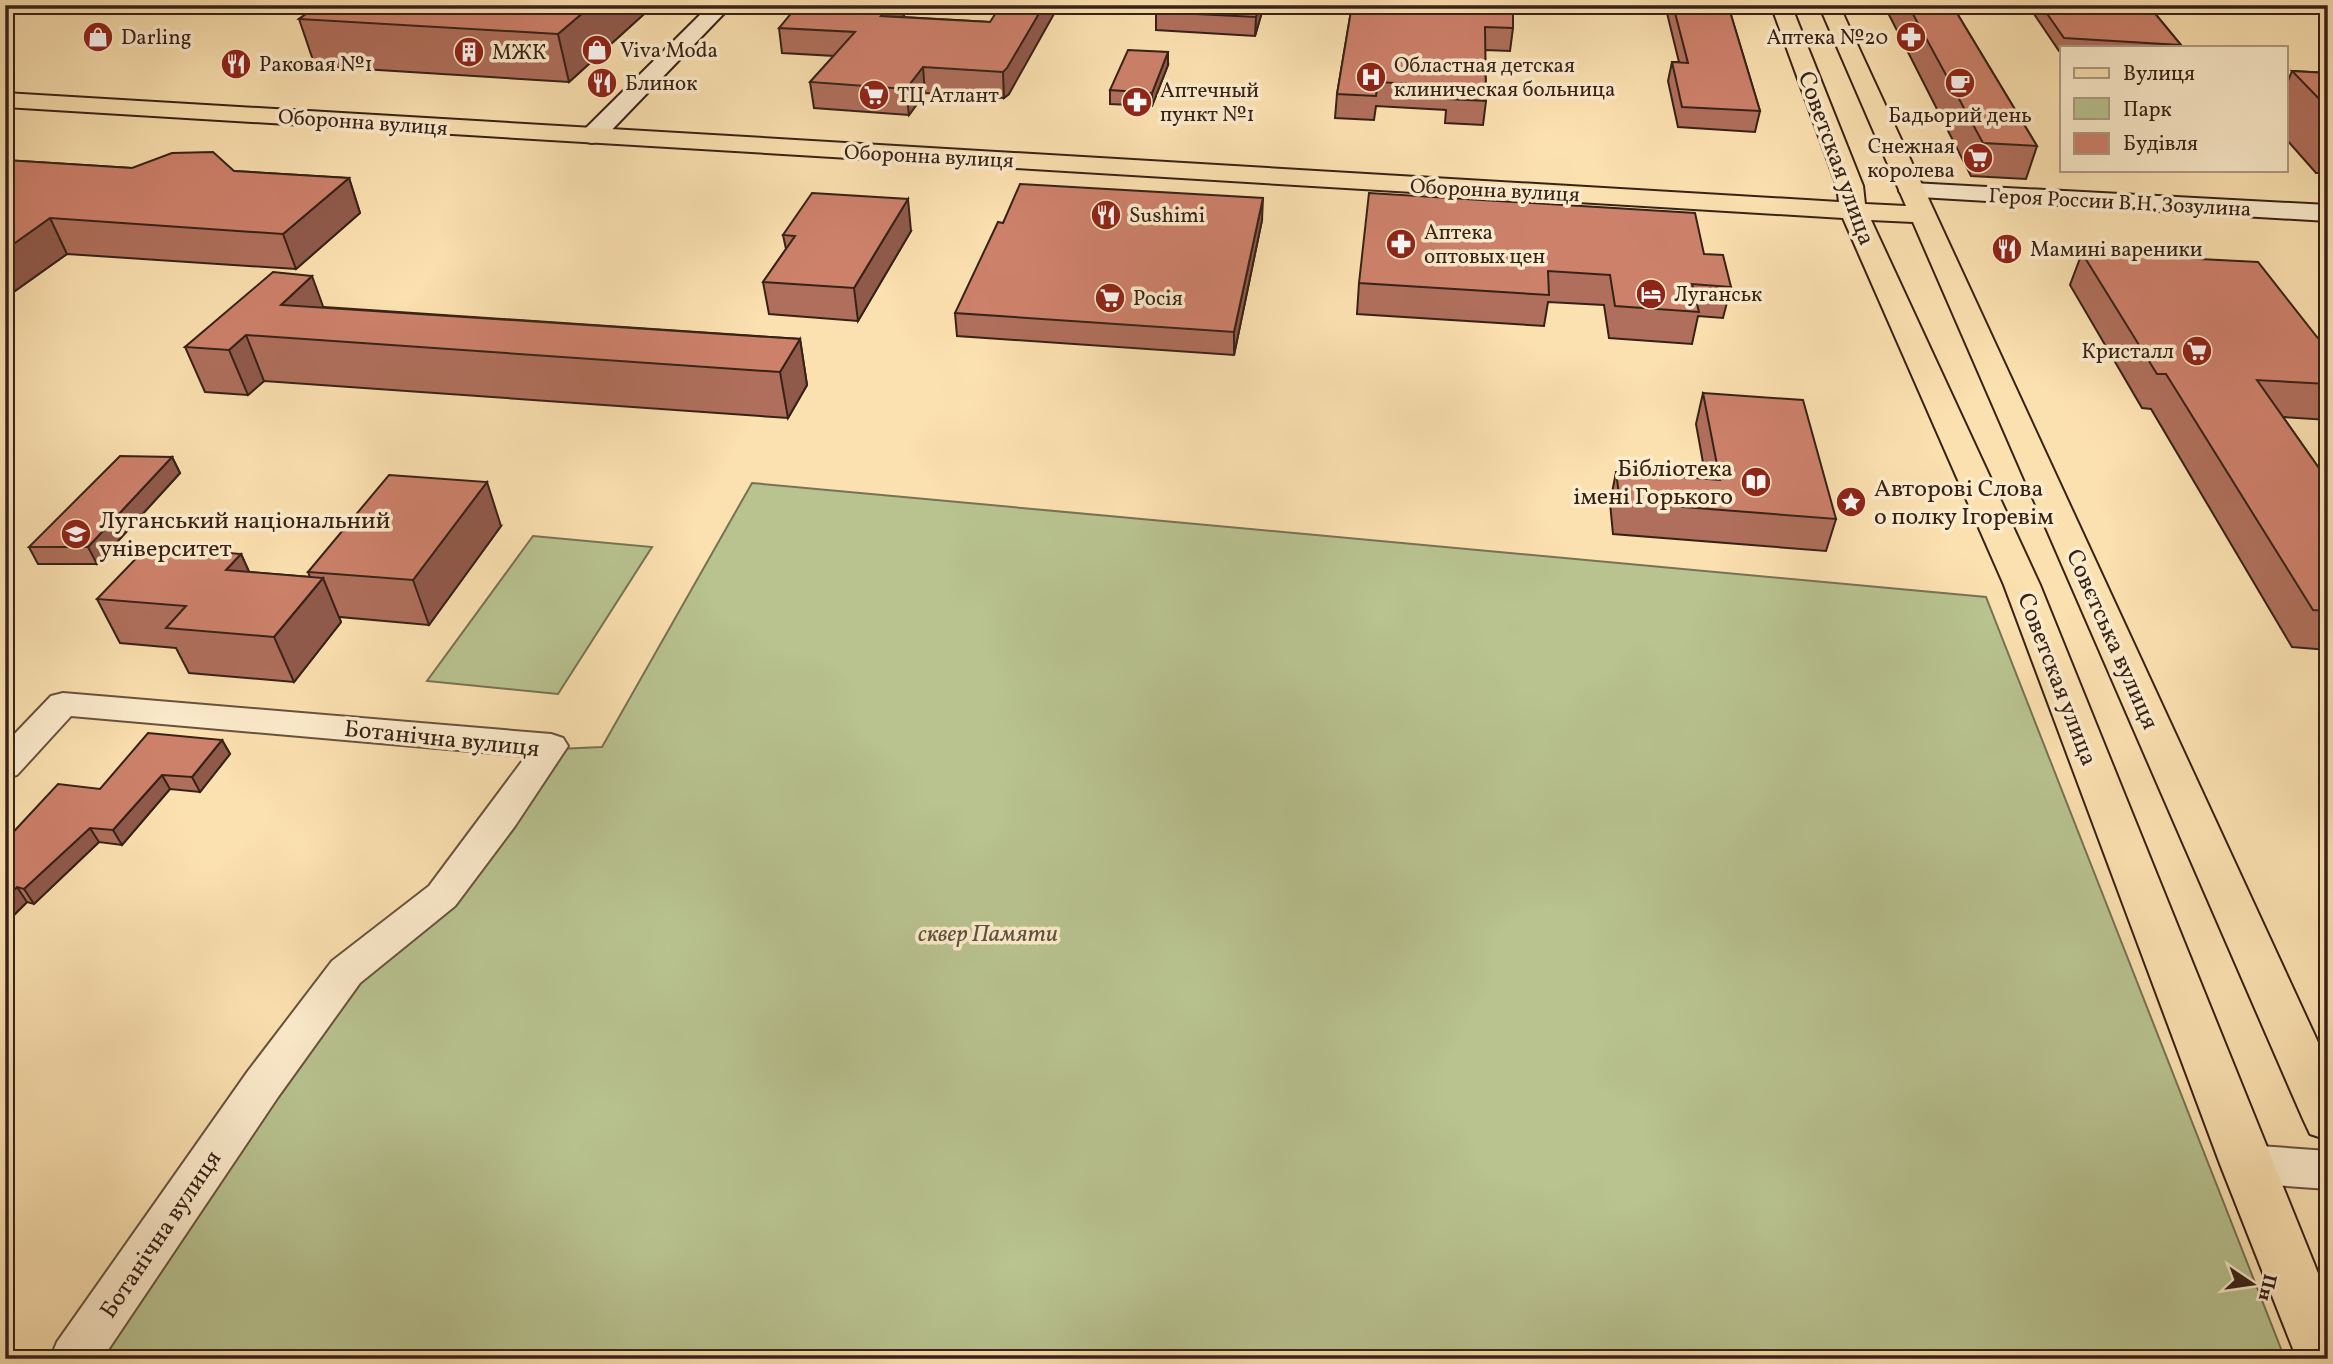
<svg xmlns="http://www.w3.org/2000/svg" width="2333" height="1364" font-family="Vollkorn,serif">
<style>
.green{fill:#b8c390;stroke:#787254;stroke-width:2}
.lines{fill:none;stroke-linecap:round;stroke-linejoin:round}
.street-casing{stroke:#68523e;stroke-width:4}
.secondary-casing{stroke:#372218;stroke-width:4}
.primary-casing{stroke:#372218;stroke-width:4}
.street{fill:#fcebcc;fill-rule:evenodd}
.secondary{fill:#fcebcc;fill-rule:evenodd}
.primary{fill:#fbe0b0;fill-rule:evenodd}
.wall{fill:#b06f5c;stroke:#372218;stroke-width:2}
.shaded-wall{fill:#905a4b;stroke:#372218;stroke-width:2}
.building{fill:#cd816b;stroke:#372218;stroke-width:2}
.labels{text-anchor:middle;stroke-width:7;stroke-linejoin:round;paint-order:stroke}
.far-poi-label{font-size:21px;fill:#372218;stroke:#fcebcc;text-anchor:start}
.far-street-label{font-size:21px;fill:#372218;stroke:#fcebcc}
.street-label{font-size:24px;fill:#372218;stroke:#fcebcc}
.poi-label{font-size:24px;fill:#372218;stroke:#fcebcc;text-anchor:start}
.park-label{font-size:24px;font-style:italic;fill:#5e523c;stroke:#fcebcc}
</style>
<rect width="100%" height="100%" fill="#fbe0b0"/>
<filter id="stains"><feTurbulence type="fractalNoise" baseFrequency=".00286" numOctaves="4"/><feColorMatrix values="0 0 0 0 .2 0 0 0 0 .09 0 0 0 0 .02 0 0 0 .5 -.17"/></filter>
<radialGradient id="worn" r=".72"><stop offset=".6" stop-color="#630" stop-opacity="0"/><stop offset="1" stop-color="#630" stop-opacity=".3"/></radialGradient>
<!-- green -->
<path class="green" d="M752,483L1986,597L2285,1359H84L271,1085L557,749L602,747Z
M533,536L652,547L558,694L427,681Z"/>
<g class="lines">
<!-- street casing -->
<g class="street-casing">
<path id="street" d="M63,693L551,734L563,738L568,746L515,826L455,906L360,983L278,1097L102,1359H50L57,1342L248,1071L332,961L429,886L526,756L71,716L17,775L5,778V744L51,696Z
M2246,1145L2328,1151V1189L2246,1183L2230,1178L2224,1164L2230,1150Z"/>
</g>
<!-- secondary casing -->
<g class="secondary-casing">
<path id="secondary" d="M710,5H732L601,141L592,143L583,141L580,136L583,131Z
M1912,183L2328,205V221L1903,196L1899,191L1903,186Z"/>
</g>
<!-- primary casing -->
<g class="primary-casing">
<path id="primary" d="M1771,5H1791L1863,186L1865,204L1906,206L1819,5H1839L2328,1064V1140L2310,1134L2303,1119L1913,222L1871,220L2040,585L2328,1298V1359H2297L2220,1164L2004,585L1843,218L5,107V93L1839,202L1837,186Z"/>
</g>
<!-- street -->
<use href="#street" class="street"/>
<!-- secondary -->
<use href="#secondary" class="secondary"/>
<!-- primary -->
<use href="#primary" class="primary"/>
</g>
<!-- wall -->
<path class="wall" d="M319,5H654L569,82L315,66L299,19Z
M1158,5H1264L1255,36L1156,30V12Z
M1352,5L1513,28L1510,51L1485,50L1486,101L1483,125L1445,123L1446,110L1376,106L1374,120L1335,118L1337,94Z
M1665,5H1728L1760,111L1755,132L1678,127L1668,81L1672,62H1679Z
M1884,5H1952L2037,146L2026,179L1971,176Z
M2031,5H2148L2181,45L2180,47H2062V51H2059L2030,8Z
M903,17L990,22L1009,94L1004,98L925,93L909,115L814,108L810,82L834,56L782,53L779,28Z
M1168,65L1152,106L1110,104V90Z
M2292,71L2328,73V173H2316L2286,139V86Z
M5,160L132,168L234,171L349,178L360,213L296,269L67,254L5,298Z
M1262,220L1234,355L957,336L955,313Z
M911,231L858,321L769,314L763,282L786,249L783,235Z
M2082,253L2328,351V420L2283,417L2328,481V650L2292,647L2151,409L2142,408L2070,285Z
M1704,254L1731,287L1723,318L1698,316L1692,344L1609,338L1604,305L1548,302L1544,326L1357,314L1359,283Z
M324,307L800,339L807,385L788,418L264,381L248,395L205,392L185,347Z
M1703,393L1836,519L1826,551L1613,534L1610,503L1616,472L1706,479L1696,424Z
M172,457L180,473L97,564H38L29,547Z
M501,526L429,625L339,617L341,622L294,682L189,673L176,648L120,643L97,599L241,554L249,572L310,577L308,572Z
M222,740L230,754L200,792L170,789L122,845L99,842L34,904L27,902L5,924V841L100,789Z"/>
<!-- shaded-wall -->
<path class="shaded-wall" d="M592,5H654L569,82L558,34Z
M890,5H912L884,41L881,16Z
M1044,5H1059L1009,94L1004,98L1003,72Z
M1259,5H1264L1255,36L1256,17Z
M1168,52V65L1152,106V93Z
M923,67L925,93L909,115L906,89Z
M349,178L360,213L296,269L283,234Z
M1263,198L1262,220L1234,355V332Z
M908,199L911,231L858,321L854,288Z
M50,218L67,254L5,298V250Z
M312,276L328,320L281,305Z
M246,335L264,381L248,395L229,350Z
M800,339L807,385L788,418L780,372Z
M172,457L180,473L97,564L88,547Z
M487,482L501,526L429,625L413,580Z
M241,554L261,598L226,570Z
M323,578L341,622L294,682L274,637Z
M222,740L230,754L200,792L192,777Z
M162,775L170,789L122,845L113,830Z
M90,828L99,842L34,904L24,889Z
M17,887L27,902L5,924V899Z"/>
<!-- building -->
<path class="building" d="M319,5H592L558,34L299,19Z
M798,5H890L881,16L990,22L1001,5H1044L1007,68L1003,72L923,67L906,89L810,82L855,32L779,28Z
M1158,5H1259L1256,17L1156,12Z
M1352,5H1513V28L1485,27L1486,101L1448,99L1449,86L1378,82L1376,96L1337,94Z
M1673,5H1728L1760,111L1682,107L1672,62L1688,63Z
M1908,5H1952L2037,146L1983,143Z
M2041,5H2148L2181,45L2064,38Z
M1128,50L1168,52L1152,93L1110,90Z
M2292,71L2328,73V108Z
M213,152L234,171L349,178L283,234L50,218L5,250V160L132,168L172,153Z
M1020,184L1263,198L1234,332L955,313L998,222L1003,223Z
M812,193L908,199L854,288L763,282L795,236L783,235Z
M1369,193L1695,213L1704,254L1723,255L1731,287L1692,284L1699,312L1615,306L1610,275L1548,271L1549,295L1359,283Z
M2082,253L2258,262L2328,351V384L2257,380L2328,481V611L2313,610L2166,374H2157Z
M273,272L312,276L281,305L800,339L780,372L246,335L229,350L185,347Z
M1703,393L1803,400L1836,519L1620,502L1616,472L1720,480Z
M120,456L172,457L88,547H29Z
M389,475L487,482L413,580L308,572Z
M148,546L241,554L226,570L323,578L274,637L166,628L186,606L97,599Z
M148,733L222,740L192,777L162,775L113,830L90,828L24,889L17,887L5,899V841L58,784L100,789Z"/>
<!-- icons -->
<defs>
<g id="shop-disc" transform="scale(1.575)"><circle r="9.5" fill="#8f2418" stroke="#fcebcc"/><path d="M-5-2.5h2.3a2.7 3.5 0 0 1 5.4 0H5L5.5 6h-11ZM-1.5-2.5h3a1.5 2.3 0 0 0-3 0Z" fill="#fff"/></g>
<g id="pharmacy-disc" transform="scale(1.575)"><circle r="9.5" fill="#8f2418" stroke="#fcebcc"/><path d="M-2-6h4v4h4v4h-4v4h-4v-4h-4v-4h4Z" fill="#fff"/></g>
<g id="building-disc" transform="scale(1.575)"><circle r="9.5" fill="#8f2418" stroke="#fcebcc"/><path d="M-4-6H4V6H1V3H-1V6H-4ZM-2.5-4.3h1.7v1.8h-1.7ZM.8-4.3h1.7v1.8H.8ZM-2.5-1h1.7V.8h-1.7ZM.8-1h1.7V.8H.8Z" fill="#fff"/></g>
<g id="restaurant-disc" transform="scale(1.575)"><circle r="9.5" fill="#8f2418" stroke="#fcebcc"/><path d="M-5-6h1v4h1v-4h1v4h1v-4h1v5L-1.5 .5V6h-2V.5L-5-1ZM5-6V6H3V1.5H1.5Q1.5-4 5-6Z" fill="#fff"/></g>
<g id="hospital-disc" transform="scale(1.575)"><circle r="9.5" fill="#8f2418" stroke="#fcebcc"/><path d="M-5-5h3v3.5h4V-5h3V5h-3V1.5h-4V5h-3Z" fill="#fff"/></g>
<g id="cafe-disc" transform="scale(1.575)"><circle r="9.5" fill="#8f2418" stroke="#fcebcc"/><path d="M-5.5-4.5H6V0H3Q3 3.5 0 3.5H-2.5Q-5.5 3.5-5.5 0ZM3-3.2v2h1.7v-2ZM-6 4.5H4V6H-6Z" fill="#fff"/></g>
<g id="supermarket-disc" transform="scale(1.575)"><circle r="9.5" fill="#8f2418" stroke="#fcebcc"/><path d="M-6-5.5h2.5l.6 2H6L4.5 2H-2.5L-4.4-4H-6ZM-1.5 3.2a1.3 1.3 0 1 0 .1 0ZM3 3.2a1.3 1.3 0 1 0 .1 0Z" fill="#fff"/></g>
<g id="hotel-disc" transform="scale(1.575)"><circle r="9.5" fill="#8f2418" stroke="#fcebcc"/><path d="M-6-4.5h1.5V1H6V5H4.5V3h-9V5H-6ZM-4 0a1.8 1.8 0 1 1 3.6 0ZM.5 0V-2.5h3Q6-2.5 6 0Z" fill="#fff"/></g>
<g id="library-disc" transform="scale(1.575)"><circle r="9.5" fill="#8f2418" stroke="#fcebcc"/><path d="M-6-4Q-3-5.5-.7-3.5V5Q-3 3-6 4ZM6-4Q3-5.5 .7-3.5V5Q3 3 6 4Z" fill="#fff"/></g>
<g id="sight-disc" transform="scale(1.575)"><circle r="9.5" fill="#8f2418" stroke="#fcebcc"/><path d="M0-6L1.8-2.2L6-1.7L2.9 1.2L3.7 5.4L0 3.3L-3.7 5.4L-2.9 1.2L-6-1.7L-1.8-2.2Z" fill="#fff"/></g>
<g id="university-disc" transform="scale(1.575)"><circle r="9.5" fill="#8f2418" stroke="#fcebcc"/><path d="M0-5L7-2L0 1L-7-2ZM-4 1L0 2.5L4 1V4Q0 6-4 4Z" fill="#fff"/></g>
</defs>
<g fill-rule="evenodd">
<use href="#shop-disc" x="98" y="37"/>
<use href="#pharmacy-disc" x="1911" y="37"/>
<use href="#shop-disc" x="597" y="50"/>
<use href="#building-disc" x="469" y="52"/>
<use href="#restaurant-disc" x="236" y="64"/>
<use href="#hospital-disc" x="1371" y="77"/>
<use href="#restaurant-disc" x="602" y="83"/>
<use href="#cafe-disc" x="1960" y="83"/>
<use href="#supermarket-disc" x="874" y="95"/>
<use href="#pharmacy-disc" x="1137" y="102"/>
<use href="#supermarket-disc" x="1978" y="158"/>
<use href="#restaurant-disc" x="1106" y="215"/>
<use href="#pharmacy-disc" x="1401" y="244"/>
<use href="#restaurant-disc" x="2007" y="249"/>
<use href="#hotel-disc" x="1651" y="294"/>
<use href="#supermarket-disc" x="1110" y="298"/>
<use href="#supermarket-disc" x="2197" y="351"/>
<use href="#library-disc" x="1756" y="482"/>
<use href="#sight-disc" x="1851" y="502"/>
<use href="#university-disc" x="76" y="534"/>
</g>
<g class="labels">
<!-- far-poi labels -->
<g class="far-poi-label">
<text x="121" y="44">Darling</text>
<text x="1888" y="44" text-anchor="end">Аптека №20</text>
<text x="620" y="57">Viva Moda</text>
<text x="492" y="59">МЖК</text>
<text x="259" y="71">Раковая №1</text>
<text x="1394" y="72">Областная детская<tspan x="1394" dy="24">клиническая больница</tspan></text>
<text x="625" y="90">Блинок</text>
<text x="1160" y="97">Аптечный<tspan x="1160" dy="24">пункт №1</tspan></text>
<text x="897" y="102">ТЦ Атлант</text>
<text x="1960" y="122" text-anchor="middle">Бадьорий день</text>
<text x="1955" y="153" text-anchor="end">Снежная<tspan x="1955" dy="24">королева</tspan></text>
<text x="1129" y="222">Sushimi</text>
<text x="1424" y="239">Аптека<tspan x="1424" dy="24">оптовых цен</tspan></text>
<text x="2030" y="256">Мамині вареники</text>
<text x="1674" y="301">Луганськ</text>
<text x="1133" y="305">Росія</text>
<text x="2174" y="358" text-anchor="end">Кристалл</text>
</g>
<!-- far-street labels -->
<g class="far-street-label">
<text transform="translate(363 122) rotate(4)" y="7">Оборонна вулиця</text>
<text transform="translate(929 156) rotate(3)" y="7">Оборонна вулиця</text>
<text transform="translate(1495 190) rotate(3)" y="7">Оборонна вулиця</text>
<text transform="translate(2120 202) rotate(3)" y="7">Героя России В.Н. Зозулина</text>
</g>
<!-- street labels -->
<g class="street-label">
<text transform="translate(1837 158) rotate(70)" y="8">Советская улица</text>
<text transform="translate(2113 639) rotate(66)" y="8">Совєтська вулиця</text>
<text transform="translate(2058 679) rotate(69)" y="8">Советская улица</text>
<text transform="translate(442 738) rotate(6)" y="8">Ботанічна вулиця</text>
<text transform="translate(160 1234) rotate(-56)" y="8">Ботанічна вулиця</text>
</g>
<!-- poi labels -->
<g class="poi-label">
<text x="1733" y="476" text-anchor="end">Бібліотека<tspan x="1733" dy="28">імені Горького</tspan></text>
<text x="1874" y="496">Авторові Слова<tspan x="1874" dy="28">о полку Ігоревім</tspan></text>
<text x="99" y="528">Луганський національний<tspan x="99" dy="28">університет</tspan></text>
</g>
<!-- park labels -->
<g class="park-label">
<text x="988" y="941">сквер Памяти</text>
</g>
</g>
<!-- margin -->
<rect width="2333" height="1364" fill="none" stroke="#fbe0b0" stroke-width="28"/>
<rect x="7" y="7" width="2319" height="1350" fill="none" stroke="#372218" stroke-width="3.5"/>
<rect x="14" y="14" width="2305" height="1336" fill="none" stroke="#372218" stroke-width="2"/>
<!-- legend -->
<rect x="2060" y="46" width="228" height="126" fill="#fcebcc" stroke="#ad9b84" stroke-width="2"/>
<rect x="2074" y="68" width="35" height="10" fill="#fbe0b0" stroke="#ad9b84" stroke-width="2"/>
<text x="2123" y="80" font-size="21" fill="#372218">Вулиця</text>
<rect x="2074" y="98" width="35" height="21" fill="#b8c390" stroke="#ad9b84" stroke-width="2"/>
<text x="2123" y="116" font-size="21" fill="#372218">Парк</text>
<rect x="2074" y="133" width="35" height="21" fill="#cd816b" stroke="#ad9b84" stroke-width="2"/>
<text x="2123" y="150" font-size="21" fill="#372218">Будівля</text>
<!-- north arrow -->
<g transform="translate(2252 1284) rotate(103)" stroke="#fcebcc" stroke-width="5" paint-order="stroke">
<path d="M0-5L12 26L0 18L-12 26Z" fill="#372218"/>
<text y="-10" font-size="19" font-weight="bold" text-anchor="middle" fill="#372218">Пн</text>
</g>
<rect width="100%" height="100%" filter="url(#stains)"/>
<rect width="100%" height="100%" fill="url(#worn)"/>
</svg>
